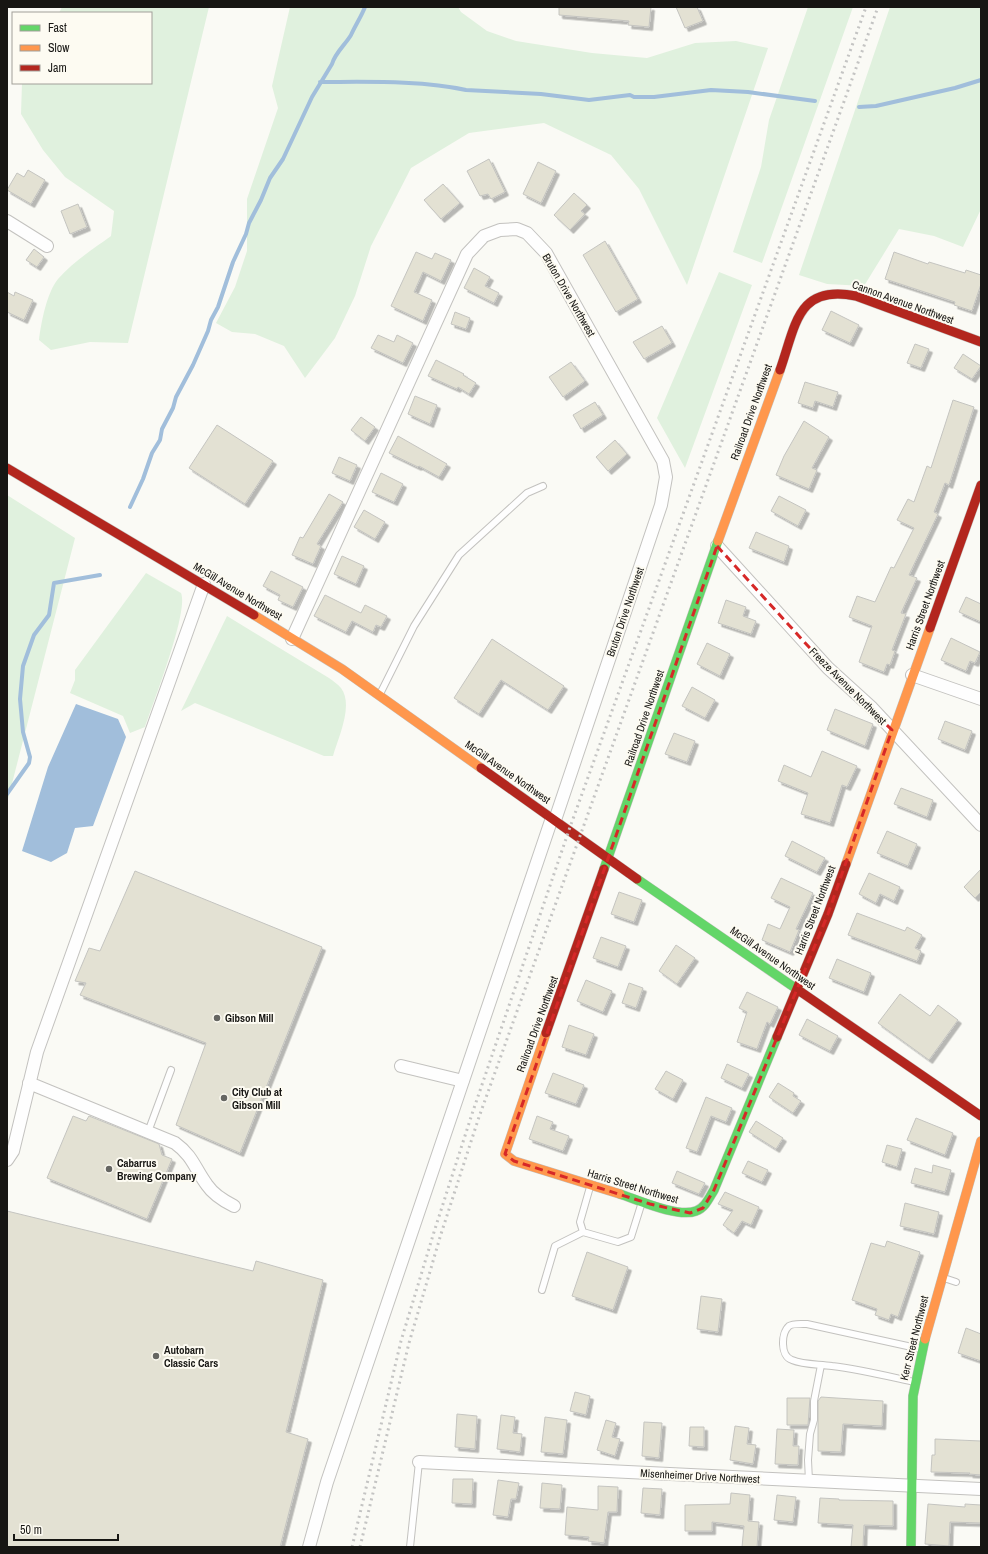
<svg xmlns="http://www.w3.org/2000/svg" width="988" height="1554" font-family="'Archivo Narrow',sans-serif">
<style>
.green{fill:#e0f1de}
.water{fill:#a1bedb}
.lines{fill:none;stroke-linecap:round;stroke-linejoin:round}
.stream{stroke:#a1bedb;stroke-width:4}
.building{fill:#e3e1d3;stroke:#c4c4c0;filter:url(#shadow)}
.lane-casing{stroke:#c3c2bf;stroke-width:8}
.street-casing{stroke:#c3c2bf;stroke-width:14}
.fast-casing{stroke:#c3c2bf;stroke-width:10}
.slow-casing{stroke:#c3c2bf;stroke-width:10}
.jam-casing{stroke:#c3c2bf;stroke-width:10}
.lane{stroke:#fefefe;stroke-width:6}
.street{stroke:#fefefe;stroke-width:12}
.fast{stroke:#63d668;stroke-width:9}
.slow{stroke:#ff974d;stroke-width:9}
.jam{stroke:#b3261e;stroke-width:9}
.rail{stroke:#c4c4c3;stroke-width:3;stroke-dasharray:2 4;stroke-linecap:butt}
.marked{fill:none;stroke:#d62828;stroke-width:3;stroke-dasharray:8 5;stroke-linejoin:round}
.poi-dot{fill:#666662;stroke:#fdfbf2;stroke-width:1.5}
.labels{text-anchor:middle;stroke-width:4;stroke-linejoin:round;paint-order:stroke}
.street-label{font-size:11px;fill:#171613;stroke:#fdfbf2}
.poi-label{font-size:11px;font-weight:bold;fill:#171613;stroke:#fdfbf2;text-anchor:start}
</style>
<defs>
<filter id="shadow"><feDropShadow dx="3.5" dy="3.5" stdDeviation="0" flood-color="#0004"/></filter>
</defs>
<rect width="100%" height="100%" fill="#fafaf5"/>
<!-- green -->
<path class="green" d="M62,7H209L128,343L90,342L51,350L39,340C41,323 47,292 58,279C73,262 93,249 111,236L114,211L65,177L43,150L21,114L22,83H151V13H59Z
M290,7H458L461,12L487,31L516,41L592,53L647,58L695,43L736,41L768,48L687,285L639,189L611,155L544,123L469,133L411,168L371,246L355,296L335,338L305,378L284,346L255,334L232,332L216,323L235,287L247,251V199L278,108L272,86Z
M808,7H853L762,263L733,252L761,167L769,120Z
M890,7H981V209L963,247L934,236L899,229L864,286L827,284L799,275Z
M719,272L752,285L685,468L657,418Z
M7,495L75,538L7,803Z
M146,573L181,593C189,611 153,703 145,727L130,733L123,716L70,693L75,680V670Z
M227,616L329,678C333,681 338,684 341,688C354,705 338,738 333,756H324L195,703L181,711Z"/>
<!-- water -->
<path class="water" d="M76,704L118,719L126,737L93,826L75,828L67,853L51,862L22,851L48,767Z"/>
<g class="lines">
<!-- stream -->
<path class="stream" d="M320,82C365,82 423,80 466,90L541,94L589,100L630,95L634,97H654L711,90L748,92L815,101
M859,107L876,106L955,88L981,80
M130,507L143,479L152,453L160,440L162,429L173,408L176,397L193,365L208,331L211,320L218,307L233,262L246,234L249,223L261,200L270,178L283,159L312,97L332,64C335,53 345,45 351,35C355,26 361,17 365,7
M7,794L29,763L30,757L23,732L20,699L23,666L34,635L49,615L54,583L100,575"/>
</g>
<!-- building -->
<path class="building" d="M559,7H651L649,27L628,25L629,21L559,15Z
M676,7H697L703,21L685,28Z
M489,159L505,192L491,199L488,194L480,196L467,171Z
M538,162L556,171L541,203L523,194Z
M28,170L45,180L31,204L7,190L17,173L24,177Z
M443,184L460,203L441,219L424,200Z
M574,193L587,205L581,211L585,214L570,230L554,215Z
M78,204L87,227L70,234L61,211Z
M605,241L638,299L616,312L583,255Z
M34,249L44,257L37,267L26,260Z
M416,252L432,259L435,253L451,260L441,281L423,272L414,292L432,300L423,321L391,306Z
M894,252L928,264L929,262L965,273L966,270L981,275V284L972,311L954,305L955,302L885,279Z
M474,268L490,277L485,286L499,293L494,303L464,288Z
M7,292L14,296L15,292L33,300L24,320L7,312Z
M831,311L859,325L850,343L822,330Z
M455,312L470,318L466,329L451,324Z
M662,326L672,343L644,359L633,342Z
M378,335L394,342L397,335L413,343L403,363L371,348Z
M915,344L929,349L921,368L907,363Z
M963,354L981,366L972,379L954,368Z
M436,360L464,374L463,375L476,383L469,394L458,387L457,389L428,376Z
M571,362L585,381L563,397L549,377Z
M805,382L838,392L833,407L815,401L813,408L798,403Z
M415,396L437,405L430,424L408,414Z
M953,400L974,407L949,485L945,483L934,512L938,514L909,575L917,578L901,613L906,614L892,650L895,651L890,665L887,664L884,672L859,662L872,626L849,617L857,596L875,602L891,567L894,568L914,528L897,520L908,499L914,502L927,466L931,468Z
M595,402L603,415L581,429L573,415Z
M361,417L375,427L365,441L351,430Z
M804,421L829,437L812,468L817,470L809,489L776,475L784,456Z
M217,425L273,461L245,504L189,468Z
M398,436L447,464L439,477L419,466L418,467L389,453Z
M615,440L627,454L608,471L596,457Z
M339,457L357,465L350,481L332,473Z
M381,473L403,484L394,502L372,492Z
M329,494L343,502L317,544L321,546L313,564L292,555L300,537L303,538Z
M779,496L806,510L798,526L771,511Z
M364,510L385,522L375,539L354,527Z
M756,532L789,546L784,562L749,548Z
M342,556L364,566L356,584L334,574Z
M271,571L303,587L293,607L278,600L280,595L263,586Z
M325,595L361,613L365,605L387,616L381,627L376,625L373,632L352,621L346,632L314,616Z
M966,597L981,604V622L959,612Z
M726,600L746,607L743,616L756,621L751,634L718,623Z
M951,638L980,652L975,663L970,661L966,671L941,660Z
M492,639L564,686L548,710L501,680L479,714L454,698Z
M707,643L730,654L720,676L697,664Z
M692,687L715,700L705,718L682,706Z
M835,709L873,724L865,746L827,730Z
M945,721L972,731L965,750L938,739Z
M674,733L695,741L687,762L665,754Z
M822,751L857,766L847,787L842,785L830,823L801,814L808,793L778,781L784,765L811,777Z
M901,788L933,800L927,817L894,804Z
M887,831L917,844L908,866L877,853Z
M792,841L825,858L817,872L785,856Z
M981,869V892L975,898L964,887Z
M135,871L322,947L240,1153L176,1125L206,1043L80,995L86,983L75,981L89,948L100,951Z
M869,873L900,887L894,901L880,894L876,903L859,894Z
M781,878L813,893L796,929L799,930L790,952L762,940L768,924L780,929L790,907L771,898Z
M619,892L642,900L634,922L611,914Z
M857,913L905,931L907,927L922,935L915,948L921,951L917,961L848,935Z
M601,937L626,946L618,967L593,958Z
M676,945L695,958L677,984L659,971Z
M837,959L871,973L864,992L829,978Z
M586,980L612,991L603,1012L577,1001Z
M629,983L643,988L636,1008L622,1003Z
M747,992L778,1007L770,1024L767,1022L757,1049L737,1042L747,1012L739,1008Z
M900,994L930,1016L938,1005L958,1020L929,1060L878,1023Z
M807,1019L838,1036L830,1051L799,1035Z
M569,1025L594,1034L586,1055L562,1047Z
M727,1064L749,1074L742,1088L721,1078Z
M666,1071L683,1080L673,1099L655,1089Z
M553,1073L584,1085L576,1104L545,1093Z
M778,1083L794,1093L793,1096L801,1101L793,1113L769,1097Z
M706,1097L732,1108L726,1122L711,1116L697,1152L686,1148Z
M73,1116L86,1121L89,1116L159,1144L162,1155L172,1159L147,1219L47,1178Z
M537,1116L553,1122L550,1129L569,1136L563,1151L529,1139Z
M916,1118L953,1133L945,1155L907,1140Z
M756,1121L783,1138L776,1149L749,1132Z
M887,1145L902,1149L897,1167L882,1162Z
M748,1161L768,1170L762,1182L742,1173Z
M933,1165L951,1170L945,1192L911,1183L915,1168L932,1173Z
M677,1171L705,1183L699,1194L672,1183Z
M725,1192L759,1207L751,1225L742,1221L734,1233L723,1225L733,1210L718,1204Z
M905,1203L939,1212L934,1234L900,1226Z
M7,1211L253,1271L256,1261L323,1280L286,1432L308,1439L280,1547H7Z
M887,1241L920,1252L898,1317L891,1314L889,1320L875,1315L877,1309L852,1300L871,1243L885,1247Z
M587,1252L628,1267L613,1310L572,1296Z
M701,1296L722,1299L718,1332L697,1329Z
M966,1328L981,1334V1361L958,1353Z
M575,1392L590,1396L586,1415L570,1411Z
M821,1397L883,1401L882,1426L843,1424L841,1452L818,1451V1401Z
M787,1398H810L808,1425H787Z
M457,1414L477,1416L475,1449L455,1447Z
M501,1415L515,1417L513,1433L522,1434L520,1452L497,1449Z
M545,1417L567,1420L563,1454L541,1452Z
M606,1420L616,1423L612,1437L620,1439L615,1456L597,1450Z
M644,1422L662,1423L659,1458L642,1456Z
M735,1426L749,1428L747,1444L756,1445L753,1464L730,1460Z
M690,1427H704V1447L689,1446Z
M777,1429L794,1430L793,1446H799L798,1465L775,1464Z
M935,1439L981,1441V1475L969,1474L970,1473L931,1472L932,1455H935Z
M453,1479H473L472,1504L452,1503Z
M498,1480L519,1483L516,1499H511L508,1517L493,1515Z
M542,1483L562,1485L560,1509L540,1508Z
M598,1486L618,1487L617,1512H608L604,1543L588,1541L589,1537L565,1535L567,1507L598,1510Z
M643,1488L662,1489L660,1515L641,1513Z
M731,1493L750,1495L748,1521L759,1522L757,1547H742L744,1526L712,1522V1531H685V1505L730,1504Z
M777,1495L796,1497L793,1522L774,1520Z
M820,1498L839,1499V1500L893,1501V1526L864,1525L863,1547H851L853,1525L818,1523Z
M928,1504L965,1507V1504L981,1505V1523L950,1522L949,1546L925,1544Z"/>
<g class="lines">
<!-- lane casing -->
<g class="lane-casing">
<path id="lane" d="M380,694L414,626L459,555L527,493L543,486
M148,1132L171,1070
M590,1187L580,1222L583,1232L618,1242L631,1237L642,1202
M944,1278L956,1282
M542,1290L555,1246L583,1232
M914,1382C887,1376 859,1369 832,1366C819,1364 804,1365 792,1360C780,1356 781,1333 789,1326C793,1323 801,1324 807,1324L921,1349
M809,1481L808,1460L810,1434L814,1420V1401L821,1365
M410,1547L419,1462"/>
</g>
<!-- street casing -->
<g class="street-casing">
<path id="street" d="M7,221L47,246
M717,546L828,668L872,708L981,825
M292,639L467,254L484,236L500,230L517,229L527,233L546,253L663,461L666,477L661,505L555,820
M912,675L981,699
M401,1066L463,1081
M29,1083L175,1143C193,1156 195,1169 207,1185C213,1194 224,1201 234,1206
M7,1160L13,1151L37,1052L204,584
M419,1462L981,1489
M309,1547L327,1482L552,818"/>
</g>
<!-- fast casing -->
<g class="fast-casing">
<path id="fast" d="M604,869L718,541
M637,879L801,992
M620,1194C638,1200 678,1218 696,1211C705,1208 709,1198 714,1190L777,1037
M911,1547L913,1396L925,1339"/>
</g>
<!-- slow casing -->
<g class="slow-casing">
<path id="slow" d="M718,541L780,370
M254,615L342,669L481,768
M846,864L930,628
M546,1033L505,1154L514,1161L620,1194
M925,1339L981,1141"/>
</g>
<!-- jam casing -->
<g class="jam-casing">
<path id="jam" d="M780,370C796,325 797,284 856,296L981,342
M7,468L254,615
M930,628L981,485
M481,768L637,879
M801,992L981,1116
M546,1033L604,869
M777,1037L828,914L846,864"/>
</g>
<!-- lane -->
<use href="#lane" class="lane"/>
<!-- street -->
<use href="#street" class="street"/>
<!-- fast -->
<use href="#fast" class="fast"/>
<!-- slow -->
<use href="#slow" class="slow"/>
<!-- jam -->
<use href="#jam" class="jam"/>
<!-- rail -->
<path class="rail" d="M352,1547L401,1341L434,1232L472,1114L569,830L866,7
M360,1547L409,1343L441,1234L479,1117L878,7"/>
</g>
<!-- marked area -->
<path class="marked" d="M717,546L828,668L892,730L828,914L714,1190L703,1208L690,1213L650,1204L514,1161L505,1154Z"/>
<!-- markers -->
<g class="poi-dot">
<circle cx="217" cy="1018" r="4"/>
<circle cx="224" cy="1098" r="4"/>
<circle cx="109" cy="1169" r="4"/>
<circle cx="156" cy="1356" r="4"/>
</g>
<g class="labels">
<!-- street labels -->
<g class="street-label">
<text transform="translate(569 295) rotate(60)" y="4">Bruton Drive Northwest</text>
<text transform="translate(903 302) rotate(20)" y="4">Cannon Avenue Northwest</text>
<text transform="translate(751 412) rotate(-70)" y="4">Railroad Drive Northwest</text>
<text transform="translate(238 591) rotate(31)" y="4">McGill Avenue Northwest</text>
<text transform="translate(925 605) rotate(-70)" y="4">Harris Street Northwest</text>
<text transform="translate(625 612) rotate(-71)" y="4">Bruton Drive Northwest</text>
<text transform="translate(848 686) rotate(45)" y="4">Freeze Avenue Northwest</text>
<text transform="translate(644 718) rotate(-71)" y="4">Railroad Drive Northwest</text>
<text transform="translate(508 772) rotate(35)" y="4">McGill Avenue Northwest</text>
<text transform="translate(815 910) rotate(-69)" y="4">Harris Street Northwest</text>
<text transform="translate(773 958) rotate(35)" y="4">McGill Avenue Northwest</text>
<text transform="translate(537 1024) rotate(-70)" y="4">Railroad Drive Northwest</text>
<text transform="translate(633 1186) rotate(17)" y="4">Harris Street Northwest</text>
<text transform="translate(914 1338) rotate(-76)" y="4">Kerr Street Northwest</text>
<text transform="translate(700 1476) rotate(3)" y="4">Misenheimer Drive Northwest</text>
</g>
<!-- poi labels -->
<g class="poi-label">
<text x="225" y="1022">Gibson Mill</text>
<text x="232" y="1096">City Club at<tspan x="232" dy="13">Gibson Mill</tspan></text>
<text x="117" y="1167">Cabarrus<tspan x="117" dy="13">Brewing Company</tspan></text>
<text x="164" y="1354">Autobarn<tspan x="164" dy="13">Classic Cars</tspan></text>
</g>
</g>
<!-- border -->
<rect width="988" height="1554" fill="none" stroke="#171613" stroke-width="16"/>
<!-- legend -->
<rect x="12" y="12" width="140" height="72" fill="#fdfbf2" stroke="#a19f99"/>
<rect x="20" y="25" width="20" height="6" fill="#63d668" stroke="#a19f99"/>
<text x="48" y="32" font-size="12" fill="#171613">Fast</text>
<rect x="20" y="45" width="20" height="6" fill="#ff974d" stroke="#a19f99"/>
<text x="48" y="52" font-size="12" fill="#171613">Slow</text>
<rect x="20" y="65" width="20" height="6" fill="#b3261e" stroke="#a19f99"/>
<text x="48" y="72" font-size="12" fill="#171613">Jam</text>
<!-- scale -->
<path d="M14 1534v6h104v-6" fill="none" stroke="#171613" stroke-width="2"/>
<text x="20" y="1534" font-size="12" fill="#171613" stroke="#fdfbf2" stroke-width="3" paint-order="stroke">50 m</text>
</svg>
